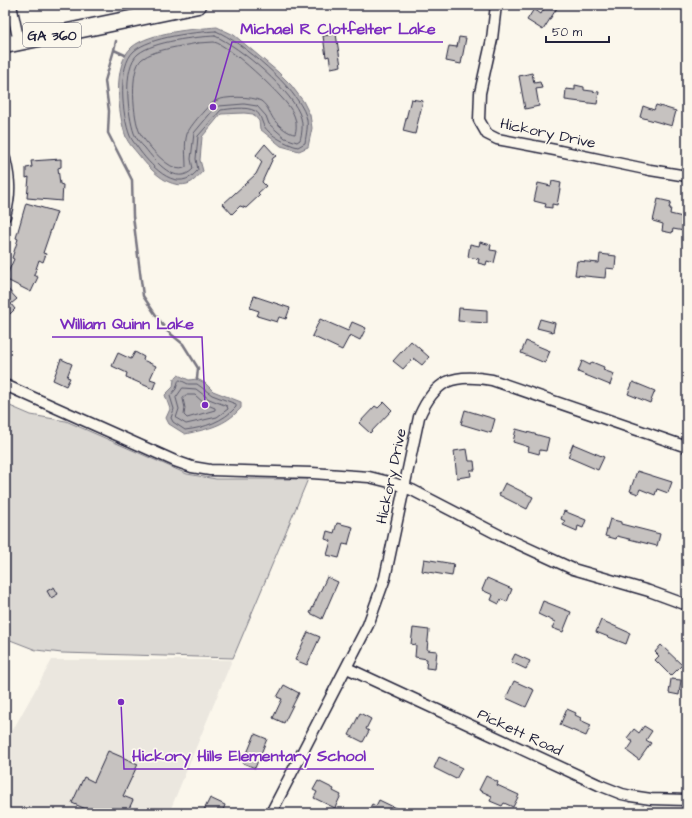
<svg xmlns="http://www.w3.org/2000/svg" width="692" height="818" font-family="'Architects Daughter',sans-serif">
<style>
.built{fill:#ebe7df}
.green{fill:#dbd8d3;stroke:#7e7d87}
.water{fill:#b1aeb0;stroke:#787681}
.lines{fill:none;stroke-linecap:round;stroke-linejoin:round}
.shore{stroke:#5b5a6a;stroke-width:1}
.stream{stroke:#787681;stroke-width:2.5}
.building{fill:#c6c2c0;stroke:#22223b}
.minor-casing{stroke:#22223b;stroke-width:13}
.primary-casing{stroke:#22223b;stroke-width:19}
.minor{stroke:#fbf7ec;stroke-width:10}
.primary{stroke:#fbf7ec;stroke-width:16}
.labels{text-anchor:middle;stroke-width:3.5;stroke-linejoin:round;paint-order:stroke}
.shield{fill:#fbf7ec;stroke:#636270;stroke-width:1}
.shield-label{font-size:14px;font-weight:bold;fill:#22223b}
.street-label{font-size:15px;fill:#22223b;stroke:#fbf7ec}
.leader{fill:none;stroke:#7b2cbf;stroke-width:1.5}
.callout-dot{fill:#7b2cbf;stroke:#fbf7ec;stroke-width:1.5}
.callout-label{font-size:16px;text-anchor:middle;font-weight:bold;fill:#7b2cbf;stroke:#fbf7ec;stroke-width:3.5;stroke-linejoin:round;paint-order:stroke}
</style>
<rect width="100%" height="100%" fill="#fbf7ec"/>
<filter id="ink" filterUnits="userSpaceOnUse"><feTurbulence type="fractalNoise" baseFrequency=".025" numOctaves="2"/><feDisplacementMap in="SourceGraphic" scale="8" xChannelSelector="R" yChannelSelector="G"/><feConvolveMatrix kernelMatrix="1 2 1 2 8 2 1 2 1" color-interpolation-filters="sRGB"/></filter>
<g filter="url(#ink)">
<!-- built -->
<path class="built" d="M52,660H232L169,813H5V744Z"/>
<!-- green -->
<path class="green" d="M5,402L10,406L31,415L66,421L187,474L216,479H308L233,658L62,653L36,650L5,638Z"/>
<!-- water -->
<path class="water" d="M217,27L234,35L278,72L291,85L303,101L310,115L312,128L308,147L299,151L281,146L260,129L259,121L253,114L244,113L221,114L202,137L200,160L203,171C199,175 194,182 187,184C167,189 149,168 138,154C134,149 128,143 126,137C118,115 112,64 132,47C150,32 194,29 217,27Z
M178,375L189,380L197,379L205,383L213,391L241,402V408C225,426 208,429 185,434L169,424L166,418L170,409L165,395L173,387L174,379Z"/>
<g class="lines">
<!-- shore -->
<path class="shore" d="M216,31C242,42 297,88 306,116C309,125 306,134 305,143L298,147C288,145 269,135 264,126C261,121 261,114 255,111C246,106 230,109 221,110L198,136L196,159L198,170C178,195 153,168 140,151C137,146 132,141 130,136C122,116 117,66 134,51C150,37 195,32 216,31Z
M215,36C239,46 295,93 301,118C303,126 302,133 300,140L297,142L285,138L269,124L266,116L257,106L244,104L219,106L214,109L194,133L191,159L193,169C176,187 155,161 145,148C141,144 136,139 134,133C128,116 122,67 138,54C154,41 195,37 215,36Z
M198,43C203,43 209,42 214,42C229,45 281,94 290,108C295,115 298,125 295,134C289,134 279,126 275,121C270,115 269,107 261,101C252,96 224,96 215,101C209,104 189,127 187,134C184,144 186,157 186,167C172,177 146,143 140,133C133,119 129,69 142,59C155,49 183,46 198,43Z
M180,380L188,384H197L212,395L236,404V407C224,421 204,428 185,430L173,422L171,418L174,409L170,396L176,389L178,382Z
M183,388L196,389L209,399L227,406L228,409L217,417L186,424L176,418L179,409L176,398Z
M186,395H195L205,404L215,408V410L187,418L184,415L185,408L183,399Z"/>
<!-- stream -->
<path class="stream" d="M116,41L114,50L125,55
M114,50L105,81L109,111L108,133L132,180L133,216L143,296L166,330L183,344L198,368L197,379"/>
</g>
<!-- building -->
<path class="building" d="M546,5H553L557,8L543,30L527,20L534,9L541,14Z
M336,34L341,66L331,68L329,56L326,57L323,36Z
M459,37L466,38L461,64L446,61L449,46L457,47Z
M532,73L534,83L540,82L542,88L536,89L539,106L525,109L519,76Z
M575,85L584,87V90L599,92L597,104L565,100L566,89L575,90Z
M411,99L423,101L415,134L403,131Z
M656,105L676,111L672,126L640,117L643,106L654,110Z
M265,144L276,156L273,158L262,182L266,186L258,193L260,195L246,208L240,206L232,214L223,204L256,174L262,162L256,155Z
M61,159V167L58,168L60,184L63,185L62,201L27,198L29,177L26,178V168L32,167L31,161Z
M552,181L561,183L557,205L552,204V208L545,207L546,204L534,201L538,183L551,186Z
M658,199L671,202L669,208H671L670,214L687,218L684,231L673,229L672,233L662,231L663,224L653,221Z
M26,203L57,212L43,253L46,254L43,262L39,260L34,275L38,277L31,292L5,279L14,259L12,258L18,239L16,238Z
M480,242L491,245L490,250L497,251L494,263L487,261L486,265L478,263L479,259L468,257L470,244L479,246Z
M600,254L616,256L615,269L606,268L605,278L575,275L577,261L599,263Z
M5,286L17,299L11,304L15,309L10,314L5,310Z
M254,296L290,308L286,319L279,317L277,322L257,316L259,311L250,308Z
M459,308L487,310V323L458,321Z
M320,319L348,331L352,322L366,328L360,340L350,335L342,350L312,336Z
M540,319L555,323L553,332L537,328Z
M411,341L429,357L422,365L413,358L403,369L393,361Z
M526,341L550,351L545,363L521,353Z
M135,352L144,357L143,360L156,366L150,379L156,381L153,389L126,377L127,373L112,366L118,353L131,359Z
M61,359L72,364L67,377L70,378L66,386L53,380Z
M582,361L590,365L592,362L604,367L603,370L614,374L610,385L578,372Z
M633,382L655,391L650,403L628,394Z
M384,402L392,410L370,433L359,423L375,406L378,408Z
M465,410L495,419L491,433L461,424Z
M516,429L549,438L546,451L540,450L539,454L528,451L529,447L513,442Z
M573,444L604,457L598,470L568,457Z
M467,449L469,461H474L475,470H470L471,476L457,478L454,451Z
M637,471L672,482L668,493L657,489L655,495L640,489L638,494L630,491Z
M505,483L533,497L527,509L499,495Z
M564,511L586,520L583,528L578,526L577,531L563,525L565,521L561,519Z
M610,519L621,522V524L660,534L657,546L617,536L616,539L605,536Z
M337,523L353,527L348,545L343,544L339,558L327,555L331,541L325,539L327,531L334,533Z
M424,559L454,564L452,576L422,571Z
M327,577L338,582L322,619L310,613Z
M487,578L512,589L507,602L501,599L499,604L491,600L493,595L482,590Z
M54,587L58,594L51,598L47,591Z
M543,601L571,612L563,632L552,628L555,622L538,614Z
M601,620L630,633L626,644L596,632Z
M413,628L429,630L427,650L437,651L435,669L426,668L427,659L415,657L416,645L411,644Z
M308,632L320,637L307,665L295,660Z
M661,645L682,665L671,676L655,660L659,656L655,652Z
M515,654L530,661L526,669L511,662Z
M671,679L681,680L679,695L669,693Z
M514,681L534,690L526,707L506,698Z
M284,685L299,693L284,723L273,718L282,699L277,697Z
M567,709L576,713L575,715L581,718L580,720L591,725L586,736L560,725Z
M360,713L371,719L366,729L369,731L363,742L349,735Z
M644,726L652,731L646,740L651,743L639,760L627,751L633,742L627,738L634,729L639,733Z
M255,734L267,739L255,768L243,763Z
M108,751L138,764L123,796L133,800L127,813H87L88,810L72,803L84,777L94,782Z
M439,757L462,768L456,779L434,768Z
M486,776L498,782L497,785L519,795L513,807L504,803L502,806L490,801L492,796L479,790Z
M318,781L334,789L333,791L341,795L335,808L314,798L317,792L313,790Z
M210,798L225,805L222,813H210L204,810Z
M379,800L406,813H367L372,804L376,806Z"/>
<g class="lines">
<!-- minor casing -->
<g class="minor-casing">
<path id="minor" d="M11,5L19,42
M496,5L492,39L480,93L479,120L487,134L497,139L555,150L650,170L687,176
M5,31L8,44
M5,159C10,180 11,194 5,216
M5,385L175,461L192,467L210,470L312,473L369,477L393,483L412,490L499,535L573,569L649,591L687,605
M347,668L599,785L622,794L631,796L651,799L687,800
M271,813L368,625L385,578L419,417C435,380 453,373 492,380L687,447"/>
</g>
<!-- primary casing -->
<g class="primary-casing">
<path id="primary" d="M5,45L198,5"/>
</g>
<!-- minor -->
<use href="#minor" class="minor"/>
<!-- primary -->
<use href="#primary" class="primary"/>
</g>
</g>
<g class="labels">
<!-- shield labels -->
<rect class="shield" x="23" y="23" width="58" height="24" rx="3"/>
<g class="shield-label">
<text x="52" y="40">GA 360</text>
</g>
<!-- street labels -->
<g class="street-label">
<text transform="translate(548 133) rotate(12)" y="5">Hickory Drive</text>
<text transform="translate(391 476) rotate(-78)" y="5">Hickory Drive</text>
<text transform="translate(520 732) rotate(25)" y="5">Pickett Road</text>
</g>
</g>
<!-- callouts -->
<path class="leader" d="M213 107L232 42H443M205 405L202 337H52M121 702L124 769H374"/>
<g class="callout-dot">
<circle cx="213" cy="107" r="4"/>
<circle cx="205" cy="405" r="4"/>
<circle cx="121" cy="702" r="4"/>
</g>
<g class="callout-label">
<text x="338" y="34">Michael R Clotfelter Lake</text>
<text x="127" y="329">William Quinn Lake</text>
<text x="249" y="761">Hickory Hills Elementary School</text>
</g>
<!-- margin -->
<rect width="692" height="818" fill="none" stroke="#fbf7ec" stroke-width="20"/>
<rect x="10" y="10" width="672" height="798" fill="none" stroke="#22223b" stroke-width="1.5" filter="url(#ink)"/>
<!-- scale -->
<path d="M546 36v6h63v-6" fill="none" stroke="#22223b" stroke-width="2"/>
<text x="552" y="36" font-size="12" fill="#22223b" stroke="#fbf7ec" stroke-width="3" paint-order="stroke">50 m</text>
</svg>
